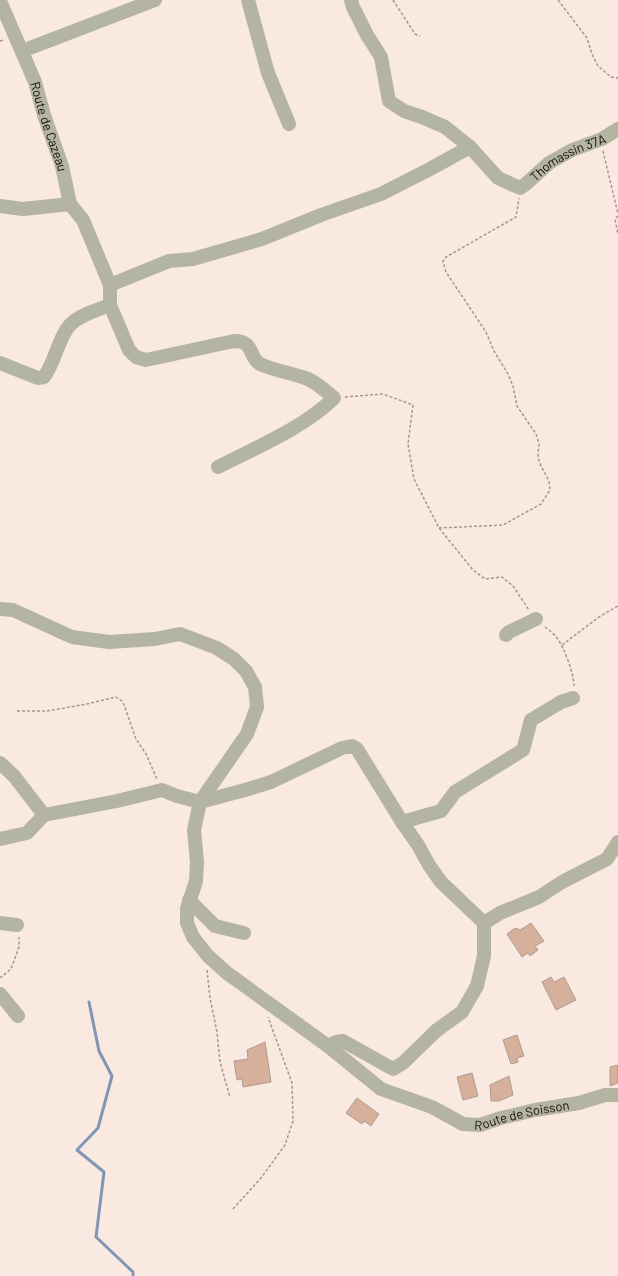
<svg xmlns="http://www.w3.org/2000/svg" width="618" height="1276" font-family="Barlow,sans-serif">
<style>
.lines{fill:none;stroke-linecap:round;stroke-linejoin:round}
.stream{stroke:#7f96b5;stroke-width:3}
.building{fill:#d6b09a;stroke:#ac9d94}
.path{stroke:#a49790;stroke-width:1.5;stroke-dasharray:3 2;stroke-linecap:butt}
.minor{stroke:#b4b4a3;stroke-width:14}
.labels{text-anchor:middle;stroke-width:4;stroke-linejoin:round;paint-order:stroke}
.street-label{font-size:13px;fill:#140e0b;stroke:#fdf9f7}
</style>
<rect width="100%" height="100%" fill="#fae9e0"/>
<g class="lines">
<!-- stream -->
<path class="stream" d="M89,1002L99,1051L112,1076L98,1128L77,1150L104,1172L96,1237L133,1272V1276"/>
</g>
<!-- building -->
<path class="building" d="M531,923L544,941L535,946L538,950L530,956L528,953L522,957L507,934L515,928L520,930Z
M551,977L554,982L564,977L576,1000L556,1010L542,982Z
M517,1035L524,1056L517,1058L518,1062L511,1064L503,1040Z
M265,1042L271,1082L243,1087L242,1079L237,1080L234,1061L248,1059L247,1050Z
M618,1065V1083L610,1086V1067Z
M472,1073L478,1096L463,1100L457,1077Z
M509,1076L513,1095L499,1101H491L490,1085Z
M357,1098L379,1114L371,1126L364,1121L362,1124L346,1113Z"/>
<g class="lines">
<!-- path -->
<path class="path" d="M393,0L415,34L420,36
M558,0L587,38L592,54L598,66L611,77L618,78
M0,41L4,40
M603,151L618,214
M618,216L615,219L618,234
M345,397L383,394L413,405L408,444L414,479L439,528L473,570L485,579L502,577L513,586L529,610
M439,528L503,525L541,504L550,490L549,481L539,462L538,454L539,444L536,434L517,406L513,386L508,374L494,351L486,332L446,272L443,261L446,257L516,217L519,198
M545,627C549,630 554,634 557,638C564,647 574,674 574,686
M562,645L599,617L618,606
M17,711H47L87,704L116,697L123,702L136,739L146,754L157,779
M207,970L210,998L217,1032L220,1062L230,1097
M0,978L11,969L19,947V937
M233,1209L261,1178L285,1145L293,1121L292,1083L268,1017"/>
<!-- minor -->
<g class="minor">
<path d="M248,0L268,73L289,124"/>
<path id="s1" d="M351,0L353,7L367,35L381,57L389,101L404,111L422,117L445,127L470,147L498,178L520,188L527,183L549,163L572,150L602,139L618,129"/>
<path id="s2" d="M0,1L35,82L44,115L62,166L70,204L83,220L110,285V305L129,350L136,357L146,360L234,341C255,341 248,357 260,364C275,371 293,373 308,379C317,383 326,391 334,398C305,427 255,448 218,467"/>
<path d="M22,51L155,0"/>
<path d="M0,206L23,209L70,204"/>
<path d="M110,285L169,261L193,259L262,239L321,215L381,194L430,169L470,147"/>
<path d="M0,363L38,378L44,377C55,363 59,335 71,324C81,314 98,310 110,305"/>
<path id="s3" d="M0,609L13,610L72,637L109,642L155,639L180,634L217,648L234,659L246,671L255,687L257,707L247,734L200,802L194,830L197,862L196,881L187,909V923L193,937L208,956L227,973L328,1046L381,1089L432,1107L463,1124L480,1125L501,1118L535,1110L579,1103L605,1095H618"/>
<path d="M506,635L509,632L536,619"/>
<path d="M0,763L14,776L44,815"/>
<path d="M402,822L441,811L455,792L523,750L531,720L561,702L573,698"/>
<path d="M0,839L27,833L44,815L117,801L162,790L177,796L200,802L245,790L271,782L342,748L352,746L357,749L402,822L418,845L429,865L441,882L484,923V956L477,986L462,1012L437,1030L403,1063L393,1069L343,1041L336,1042L328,1046"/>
<path d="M189,900L215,926L244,933"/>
<path d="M0,923L17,925"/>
<path d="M484,923L500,913L539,897L562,882L607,859L618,842"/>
<path d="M0,994L18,1016"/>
</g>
</g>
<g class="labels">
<!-- street labels -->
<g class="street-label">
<text dy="5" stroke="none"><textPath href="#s2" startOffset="135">Route de Cazeau</textPath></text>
<text dy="5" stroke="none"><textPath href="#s1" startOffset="327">Thomassin 37A</textPath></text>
<text dy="5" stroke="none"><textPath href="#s3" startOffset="944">Route de Soisson</textPath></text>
</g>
</g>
</svg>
